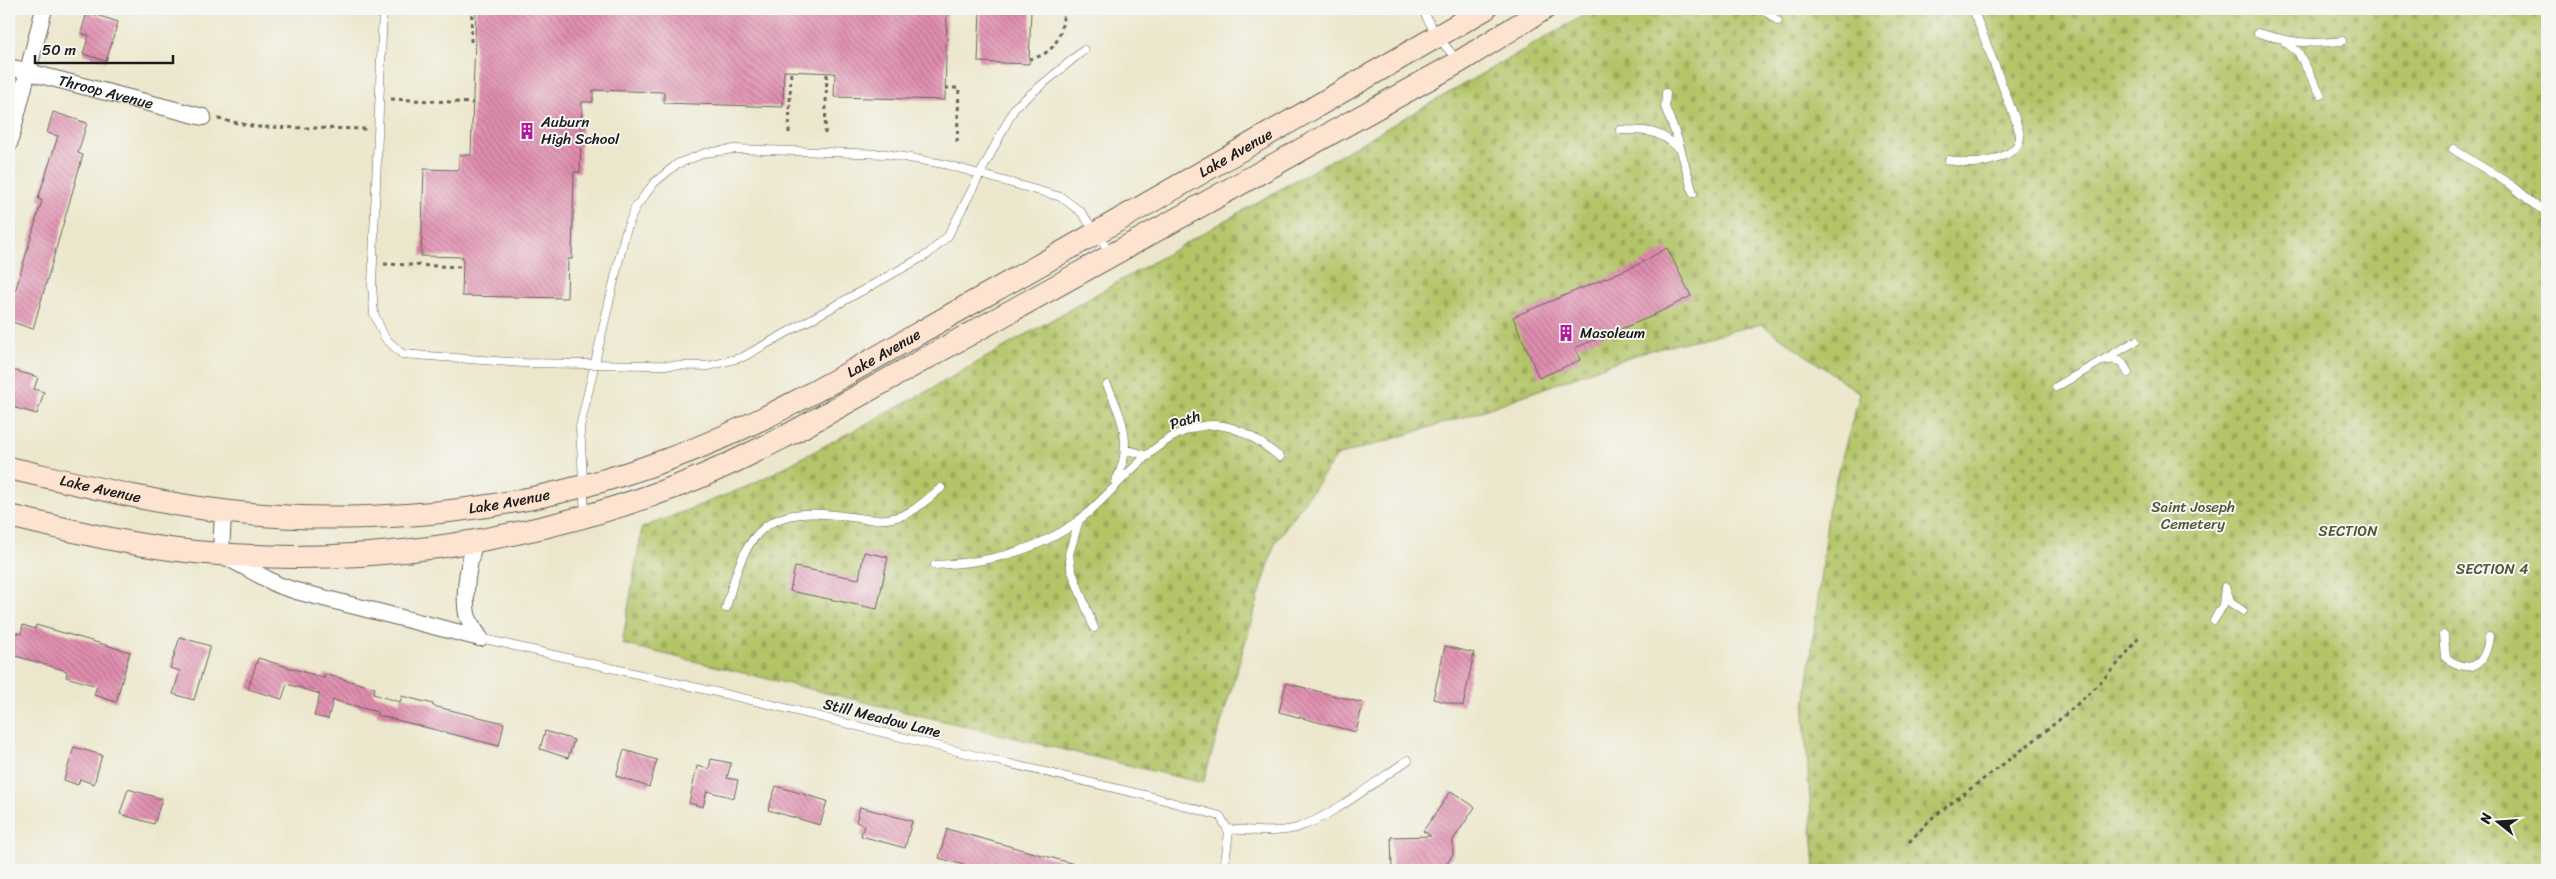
<svg xmlns="http://www.w3.org/2000/svg" width="2556" height="879" font-family="Sriracha,sans-serif">
<style>
.cemetery{fill:url(#cemetery-stones);stroke:#687042}
.building{fill:url(#building-back-hatch)}
.lines{fill:none;stroke-linecap:round;stroke-linejoin:round}
.service-casing{stroke:#65635a;stroke-width:9}
.minor-casing{stroke:#65635a;stroke-width:18}
.secondary-casing{stroke:#65635a;stroke-width:24}
.path{stroke:#65635a;stroke-width:3;stroke-dasharray:4 4;stroke-linecap:butt}
.service{stroke:#fff;stroke-width:8}
.minor{stroke:#fff;stroke-width:16}
.secondary{stroke:#fde4d0;stroke-width:22}
.labels{text-anchor:middle;stroke-width:4;stroke-linejoin:round;paint-order:stroke}
.street-label{font-size:15px;fill:#1c1c1c;stroke:#f6f6f2}
.poi-label{font-size:15px;fill:#1c1c1c;stroke:#f6f6f2;text-anchor:start}
.park-label{font-size:15px;fill:#515737;stroke:#f6f6f2}
</style>
<defs>
<pattern id="cemetery-stones" width="16" height="16" patternUnits="userSpaceOnUse" patternTransform="scale(1.25)"><rect width="16" height="16" fill="#b4c568"/><path d="M2 7V4a2 2 0 0 1 4 0v3zM10 15v-3a2 2 0 0 1 4 0v3z" fill="#9aa95a"/></pattern>
<pattern id="building-back-hatch" width="6" height="6" patternUnits="userSpaceOnUse" patternTransform="scale(1.25)"><rect width="6" height="6" fill="#e08dae"/><path d="M-1 5l2 2M0 0l6 6M5-1l2 2" fill="none" stroke="#b5728d"/></pattern>
</defs>
<rect width="100%" height="100%" fill="#f6f6f2"/>
<filter id="ink" filterUnits="userSpaceOnUse"><feTurbulence type="fractalNoise" baseFrequency=".02" numOctaves="2"/><feDisplacementMap in="SourceGraphic" scale="10" xChannelSelector="R" yChannelSelector="G"/><feConvolveMatrix kernelMatrix="1 2 1 2 8 2 1 2 1" color-interpolation-filters="sRGB"/></filter>
<filter id="wash" filterUnits="userSpaceOnUse"><feTurbulence type="fractalNoise" baseFrequency=".0096" numOctaves="4" result="noise"/><feDisplacementMap in="SourceGraphic" scale="20" xChannelSelector="R" yChannelSelector="G"/><feGaussianBlur stdDeviation="1.12" result="paint"/><feColorMatrix in="noise" values="0 0 0 0 0 0 0 0 0 0 0 0 0 0 0 0 0 1.4 0 .05"/><feComposite in="paint" operator="in"/></filter>
<g filter="url(#wash)">
<rect width="100%" height="100%" fill="#ece7cc"/>
<!-- cemetery -->
<path class="cemetery" d="M1595,9H2547V870H1815L1804,716L1829,504L1860,393L1761,324L1643,352L1473,414L1337,456L1275,543L1203,783L622,644L642,528L751,485L924,393Z"/>
<g id="blocks">
<!-- building -->
<path class="building" d="M476,9H947L945,100L834,97L835,73L784,71L783,107L664,103V92L593,90V102H582L580,172H574L572,259H568L567,298L462,296L463,257L421,256L424,169L459,170V155H471Z
M980,9H1031L1029,64L978,62Z
M87,12L118,22L106,61L83,54L89,35L81,33Z
M53,112L87,123L78,153L83,155L33,329L9,321V312L42,200L38,199L58,136L47,133Z
M1667,248L1691,296L1650,317L1575,348L1580,360L1539,378L1513,317L1637,265Z
M9,369L38,377L34,389L44,392L37,414L9,406Z
M864,552L888,557L877,609L790,591L795,567L859,579Z
M23,625L35,629L36,625L130,652L116,702L94,695L97,686L66,677L67,671L9,654V631L21,634Z
M180,637L210,646L194,700L173,694L180,671L170,668Z
M1445,646L1474,653L1463,706L1433,699Z
M258,658L324,678L325,674L375,688L373,694L400,702L402,696L433,704V706L504,723L499,746L377,715V712L333,700L328,719L314,716L320,694L287,684L282,699L248,689Z
M1286,683L1363,703L1356,732L1279,712Z
M545,731L574,740L568,758L540,749Z
M74,747L102,755L94,784L80,779L78,785L64,780Z
M624,750L657,760L649,787L616,776Z
M711,759L731,763L727,778L738,780L734,798L707,791L703,807L689,803L697,766L709,769Z
M776,786L827,801L820,825L768,810Z
M128,789L162,799L154,824L120,814Z
M1451,791L1475,807L1453,840V854L1445,867L1392,868L1391,837L1431,836L1423,831Z
M860,807L912,821L905,848L861,836L864,825L856,822Z
M947,829L1078,865L1077,870H981L939,858Z"/>
</g>
</g>
<g filter="url(#ink)">
<use href="#blocks" fill-opacity="0" stroke="#65635a" stroke-width="1"/>
<g class="lines">
<!-- service casing -->
<g class="service-casing">
<path id="service" d="M383,9L372,285L374,314L385,338L402,354L524,363L709,366L743,357L928,254L948,236L1015,107L1084,50
M1422,9L1437,36L1458,61
M1763,9L1778,21
M2258,33C2291,42 2307,45 2342,41
M2285,42L2298,52L2321,95
M1666,93L1665,107L1678,140L1693,193
M1620,130C1648,130 1659,130 1680,149
M2453,149L2511,185L2536,206L2547,211
M1949,160C1955,161 1962,163 1968,163C1984,164 2019,156 2020,137C2020,132 2017,126 2016,121L1973,9
M2108,360C2121,359 2123,362 2128,373
M1107,385C1123,418 1134,448 1115,482
M2056,387L2136,341
M1125,449L1148,456
M2546,499L2547,500
M585,514L580,427L625,234L635,208L654,183L677,164L705,153L734,149L886,154L944,164L1061,197L1081,212L1111,254
M1079,520L1069,554L1071,569L1094,628
M935,565C986,563 1036,552 1078,521C1119,490 1159,423 1216,425C1240,426 1262,443 1280,457
M726,608C743,543 758,505 835,515C854,517 877,523 897,517C914,513 927,499 941,488
M2214,620L2223,605L2225,587L2231,603L2243,611
M2444,635L2446,658C2471,675 2485,666 2489,637
M480,638L777,706L981,757L1157,798L1220,816L1229,832L1224,870
M1227,829C1250,830 1274,834 1296,828C1332,817 1376,781 1408,760"/>
</g>
<!-- minor casing -->
<g class="minor-casing">
<g id="minor">
<path id="s1" d="M9,67L203,117"/>
<path d="M9,144L44,9"/>
<path d="M223,512L221,554L278,585L296,591L480,638"/>
<path d="M475,540C469,562 463,591 467,614C469,623 475,630 480,638"/>
</g>
</g>
<!-- secondary casing -->
<g class="secondary-casing">
<g id="secondary">
<path id="s2" d="M9,468C79,484 150,502 222,511C283,519 345,519 407,515C494,509 584,490 666,460C777,420 885,351 988,294C1155,201 1319,104 1485,9"/>
<path d="M9,516C70,530 132,546 195,552C355,568 522,544 672,488C713,473 752,453 790,434L1459,62L1544,9"/>
</g>
</g>
<!-- path -->
<path class="path" d="M471,42L472,9
M1029,59C1057,54 1062,34 1064,9
M945,88H959L957,145
M391,99L473,103
M218,119L257,127L367,129
M789,133L791,71
M825,134L827,72
M384,264L463,267
M1909,842L1932,818C2001,764 2089,707 2140,636"/>
<!-- service -->
<use href="#service" class="service"/>
<!-- minor -->
<use href="#minor" class="minor"/>
<!-- secondary -->
<use href="#secondary" class="secondary"/>
</g>
</g>
<!-- icons -->
<defs>
<g id="building-bare" transform="scale(1.35)"><path d="M-4-6H4V6H1V3H-1V6H-4ZM-2.5-4.3h1.7v1.8h-1.7ZM.8-4.3h1.7v1.8H.8ZM-2.5-1h1.7V.8h-1.7ZM.8-1h1.7V.8H.8Z" fill="#b5179e" stroke="#f6f6f2" stroke-width="2.5" paint-order="stroke"/></g>
</defs>
<g fill-rule="evenodd">
<use href="#building-bare" x="527" y="131"/>
<use href="#building-bare" x="1566" y="333"/>
</g>
<g class="labels">
<!-- street labels -->
<g class="street-label">
<text dy="5" stroke="none"><textPath href="#s1" startOffset="100">Throop Avenue</textPath></text>
<text dy="5" stroke="none"><textPath href="#s2" startOffset="1316">Lake Avenue</textPath></text>
<text dy="5" stroke="none"><textPath href="#s2" startOffset="911">Lake Avenue</textPath></text>
<text transform="translate(1185 420) rotate(-18)" y="5">Path</text>
<text dy="5" stroke="none"><textPath href="#s2" startOffset="94">Lake Avenue</textPath></text>
<text dy="5" stroke="none"><textPath href="#s2" startOffset="506">Lake Avenue</textPath></text>
<text transform="translate(882 718) rotate(14)" y="5">Still Meadow Lane</text>
</g>
<!-- poi labels -->
<g class="poi-label">
<text x="541" y="127">Auburn<tspan x="541" dy="17">High School</tspan></text>
<text x="1580" y="338">Masoleum</text>
</g>
<!-- park labels -->
<g class="park-label">
<text x="2193" y="512">Saint Joseph<tspan x="2193" dy="17">Cemetery</tspan></text>
<text x="2348" y="536">SECTION</text>
<text x="2492" y="574">SECTION 4</text>
</g>
</g>
<!-- margin -->
<rect width="2556" height="879" fill="none" stroke="#f6f6f2" stroke-width="30"/>
<!-- north arrow -->
<g transform="translate(2498 822) rotate(287)" stroke="#f6f6f2" stroke-width="4" paint-order="stroke">
<path d="M0-4L9 19L0 12L-9 19Z" fill="#1c1c1c"/>
<text y="-8" font-size="14" font-weight="bold" text-anchor="middle" fill="#1c1c1c">N</text>
</g>
<!-- scale -->
<path d="M35 55v8h138v-8" fill="none" stroke="#1c1c1c" stroke-width="2.5"/>
<text x="42" y="55" font-size="15" fill="#1c1c1c" stroke="#f6f6f2" stroke-width="4" paint-order="stroke">50 m</text>
</svg>
